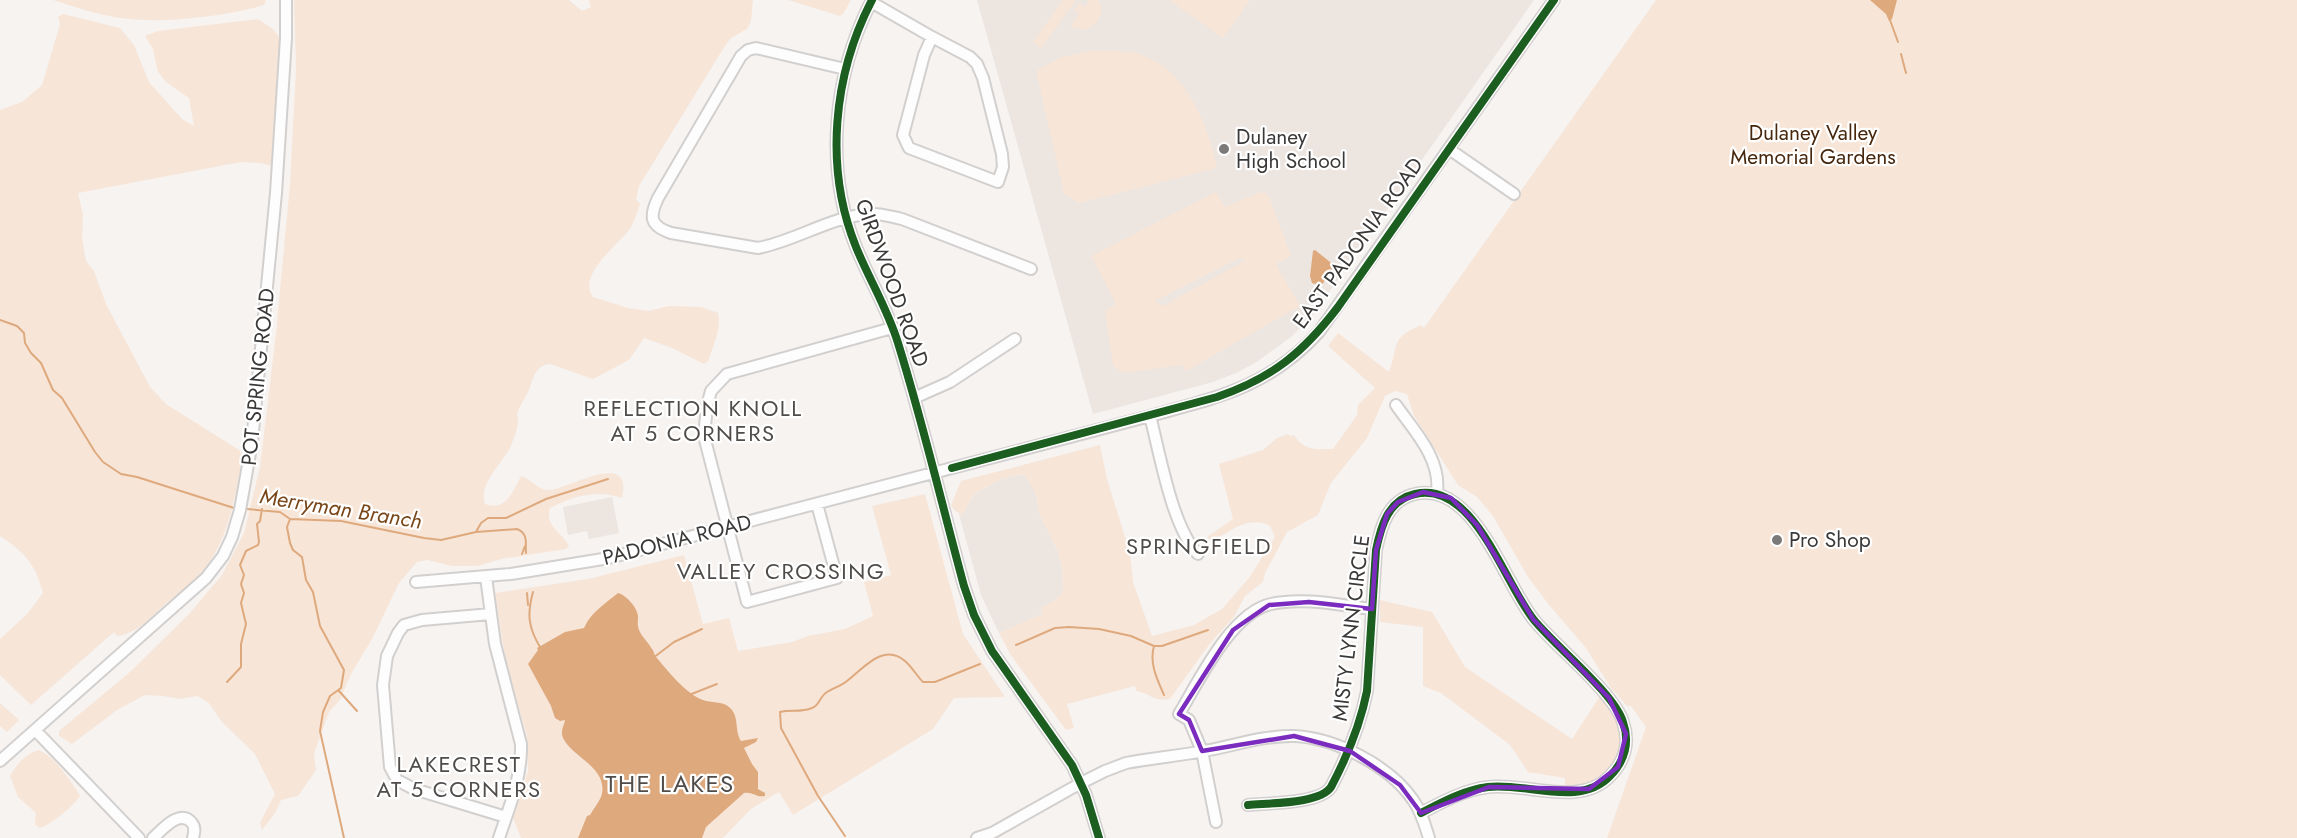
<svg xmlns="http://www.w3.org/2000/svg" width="2297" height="838" font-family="Jost,sans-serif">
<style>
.built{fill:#ece5e0}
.green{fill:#f7e5d8;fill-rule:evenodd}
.water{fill:#dea97d}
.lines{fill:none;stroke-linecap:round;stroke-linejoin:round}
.stream{stroke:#dea97d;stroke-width:2}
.minor-casing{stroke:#d2d0cf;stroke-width:14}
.minor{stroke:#fefdfd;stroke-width:10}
.cycleway-casing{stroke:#fff;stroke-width:11}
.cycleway{stroke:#1b5e20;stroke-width:8}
.marked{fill:none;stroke:#7b2cbf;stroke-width:4.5;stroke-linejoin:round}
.poi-dot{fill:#7c7a79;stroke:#fff;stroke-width:2}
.labels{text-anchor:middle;stroke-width:4.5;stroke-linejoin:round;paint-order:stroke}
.park-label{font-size:21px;fill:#47280e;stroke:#fff}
.poi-label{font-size:21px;fill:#3b3938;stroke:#fff;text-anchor:start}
.street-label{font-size:21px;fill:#3b3938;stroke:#fff}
.neighbourhood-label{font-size:22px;letter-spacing:1.5px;fill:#504c4a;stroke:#fff}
.water-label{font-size:22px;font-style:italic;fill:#794619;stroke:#fff}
.quarter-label{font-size:24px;letter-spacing:1.5px;fill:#504c4a;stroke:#fff}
</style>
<rect width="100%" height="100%" fill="#f6f3f1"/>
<!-- built -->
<path class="built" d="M977,0H1534L1313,315L1291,337L1255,363L1236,373L1213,382L1093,414Z
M1025,474L1035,492L1040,515L1058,552L1062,568L1063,591L1056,600L1041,608L1042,614L999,633L981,595L959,514L962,515L974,494L985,488L1001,479Z
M612,497L619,533L589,539L587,531L568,535L563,507Z"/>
<!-- green -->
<path class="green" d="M53,0H266L264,5C227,16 168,23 130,19C104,17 78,8 53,0Z
M294,0H569L582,11L591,7L589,0H753L751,21L748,28L730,39L723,49L639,186L636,199L640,204C637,213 634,223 629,230C617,246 577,275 593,297L628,308L649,311L669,306L701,307L718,313C722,328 713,346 708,361L704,364L672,348L644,338L629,360L593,379L550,364C532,366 534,382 527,394C524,400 520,405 518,411C516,418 518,413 518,420C519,426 513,440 511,446C504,462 478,483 485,504C506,512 513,491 521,476C532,479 538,491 550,490C568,489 634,448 622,498C598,489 572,496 550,508C544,526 563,533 569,546L566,549L501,559L478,566H452L427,560L417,562L399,583L372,639L351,674L340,700L329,712L314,754L316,770L298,796L281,800L275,813L262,830L260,823L275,794L255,754L221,721L209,703L197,696L180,699L163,696L145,695L117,710L72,744L59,736V731L130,672L189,614L222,575L244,533L260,467L276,334L290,184L296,68Z
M788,0H851L843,14L840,16Z
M1063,0H1076L1041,48L1033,42Z
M1090,0H1098C1106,13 1098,24 1085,30L1070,27L1079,14L1074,10L1079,3L1084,7Z
M1169,0H1250L1223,38Z
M1656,0H2297V838H1607L1646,727L1631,706H1627L1611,688L1586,648L1549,605L1528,577L1493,516L1477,497L1458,485L1414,416L1407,394L1395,391L1385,396L1367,438L1331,483L1318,515L1287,532L1265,573L1263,582L1245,596L1234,617L1211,642L1170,699C1151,702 1152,693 1136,691L1135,686L1067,704L1074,728L1066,730L1010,654L999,633L1042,614L1041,608L1056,600L1063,591L1062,568L1058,552L1040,515L1035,492L1024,474L1001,479L974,494L962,515L954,510L951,505L961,481L1100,445L1107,479L1130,553L1133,582L1152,636L1194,625L1222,609L1249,578L1275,537L1270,526C1248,515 1230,531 1212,542L1207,537L1233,519L1219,464L1263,450L1277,438L1288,434L1291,436L1294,435C1304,451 1315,449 1333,449L1357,415L1358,405L1375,388L1328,346L1338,333L1389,372C1399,347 1389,338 1421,325L1424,328Z
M63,14L120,28L134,45L149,82L182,119L194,126L189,98L166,82L158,72L153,49L145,36L158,31L258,19L273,29L279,37L280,61L273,166L261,163L241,162L78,193L83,215L82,238L86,261L94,271L106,304L150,387L166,404L239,450L242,455C236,499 226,552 192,583C183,592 172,598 163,606C149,619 136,634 117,636L114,632L31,705L0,675V639L27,614L43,593C35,563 25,553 0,536V110L22,102L42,85L60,24L58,17Z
M1088,51C1103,52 1121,50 1135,53C1186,66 1207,122 1217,168L1079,203L1064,194L1036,71L1059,58Z
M1216,192L1225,207L1260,192L1268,194L1291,256L1276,264L1300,306L1186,371L1182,365L1123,373L1113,366L1105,310L1116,304L1091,256ZM1239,258L1244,261L1163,306L1155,301Z
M925,494L963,634L1005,697L954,698L933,729L793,815L779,792L751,809L723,838H521L513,818L528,771L527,736L505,658L495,593L588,579L684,555L703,624L729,618L738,651L792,642L808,636L845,629L873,616L864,582L891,575L872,506Z
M1380,600L1432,612L1465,667L1572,739L1600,696C1604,700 1610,705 1613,710C1628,736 1619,773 1588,784C1582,787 1572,786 1565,787V778L1528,772L1510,745L1441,693L1423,686V627L1380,622Z
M0,703L19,720L7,732L0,726Z
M39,750C57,758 69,780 80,795C76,805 50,825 40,828L35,824L36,813L18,797L10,776C17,764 25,754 39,750Z"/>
<!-- water -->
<path class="water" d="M1870,0H1897L1892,19L1889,21L1886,14Z
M1315,250L1335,266L1321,286L1312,283L1310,276L1313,251Z
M618,593C626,595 637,607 638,616C638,621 637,624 639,630C642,637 648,642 652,649C654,651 654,655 656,657C667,670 686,694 703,700C711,703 722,701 729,707C740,716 734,730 741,741L758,738L756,742L744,748L752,764L758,772V789L765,793V796C757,798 752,791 744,793L706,827L702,838H578L587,816L590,815C594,808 600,801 602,794C607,767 572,757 563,738C560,731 564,726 565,720L560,721L555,718L551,706L528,664L538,650L537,648L565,632L584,628C591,612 605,604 618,593Z"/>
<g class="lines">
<!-- stream -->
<path class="stream" d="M1890,20L1898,42
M1901,54L1906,73
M0,320L17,326L24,333L25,343L31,353L41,363L53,390L62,398L95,452L103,462L121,474L137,477L234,508
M247,509L280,512L290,519L341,521L424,538L441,540L476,532L517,529C529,534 525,543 526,553
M290,519L287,527L290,543L293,550L302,557L306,580L313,592L320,626L344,670L341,688L330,696L323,712L320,731L344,838
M476,532L481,523L488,518H506L546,499L608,479
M522,554L525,546
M533,592C527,614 528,627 540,647
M527,593L528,605
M1016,645L1055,628L1069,627L1099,629L1131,636L1154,646H1162L1208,630
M1154,646C1149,663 1157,679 1164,695
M653,658L674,642L702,629
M227,682L241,667V644L246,624L241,603L244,593L241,584L244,575L240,565L246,551L258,545L259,542L257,524L260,521L262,509
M339,691L357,711
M689,695L717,684
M845,836L818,796L781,728L780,712C791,709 800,713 812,708C819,706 820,696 827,692C833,688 841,686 847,681C863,669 883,642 905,661C912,667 917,676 923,682H935L980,664"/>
<!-- minor casing -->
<g class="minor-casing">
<path id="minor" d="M872,0C833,75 824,168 856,247C869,279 888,310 898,343C923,423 942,505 964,586L974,615L992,651L1072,765L1086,795L1099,838
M871,2L932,37L924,55L903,135L909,148L998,182L1003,167L1002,154L983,78L977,64L970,57L932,37
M845,69L756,48L748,50L741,56L658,198C649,217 650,226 671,233L758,248C796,241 831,216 870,214C881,213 892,217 902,219L1031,269
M1449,149L1514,194
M914,398L950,382L1015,339
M1396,405C1414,431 1441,458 1437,492
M1150,416C1160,454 1172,527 1198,554
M817,504L837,578L747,602L704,436L707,406L711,391L727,374L892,328
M486,577L495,644L521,744C522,777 509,808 499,838
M416,582L511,574L609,558L1150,416C1218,397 1269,387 1319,332L1554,0
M491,614L422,620L404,625L398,633L387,656L383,685L390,767L397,780L414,789L506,817
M36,731L139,838
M0,761L206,578L223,556L232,537L240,510L252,442L276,193L286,38V0
M1248,805C1268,803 1320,804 1331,787C1348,755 1360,726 1367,691L1376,550C1381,526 1388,500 1415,494C1474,480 1504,583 1534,620C1556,647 1614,693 1623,722C1630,742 1625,761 1610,776C1580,808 1526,782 1488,787C1464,790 1442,802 1421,813
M1216,822L1202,751L1189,720L1179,714C1199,681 1231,613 1271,604C1304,597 1339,605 1372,609
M153,838C162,830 180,808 192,823C196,828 194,833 193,838
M977,838L992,833L1081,783L1105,771L1126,763C1152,758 1178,756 1204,751C1233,746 1264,735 1295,736C1335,738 1390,766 1413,800C1421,811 1425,825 1429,838"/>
</g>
<!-- minor -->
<use href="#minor" class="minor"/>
<!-- cycleway casing -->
<g class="cycleway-casing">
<path id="cycleway" d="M872,0C833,75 824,168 856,247C869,279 888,310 898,343C923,423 942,505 964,586L974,615L992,651L1072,765L1086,795L1099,838
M952,468L1217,397C1272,378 1303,353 1338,307L1554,0
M1248,805C1268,803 1320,804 1331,787C1348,755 1360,726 1367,691L1376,550C1381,526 1388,500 1415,494C1474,480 1504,583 1534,620C1556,647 1614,693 1623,722C1630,742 1625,761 1610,776C1580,808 1526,782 1488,787C1464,790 1442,802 1421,813"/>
</g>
<!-- cycleway -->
<use href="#cycleway" class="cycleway"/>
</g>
<!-- marked area -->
<path class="marked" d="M1423,492L1451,498L1477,525L1533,619L1609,698L1626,734L1618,767L1589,789L1489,787L1421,813L1400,785L1350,751L1294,736L1202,751L1189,720L1179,714L1233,630L1269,605L1309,602L1372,609L1376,550L1387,514L1398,502Z"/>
<!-- markers -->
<g class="poi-dot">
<circle cx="1224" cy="149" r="6"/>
<circle cx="1777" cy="540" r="6"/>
</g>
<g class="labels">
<!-- park labels -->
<g class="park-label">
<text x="1813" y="140">Dulaney Valley<tspan x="1813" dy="24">Memorial Gardens</tspan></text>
</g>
<!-- poi labels -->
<g class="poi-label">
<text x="1236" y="144">Dulaney<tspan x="1236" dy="24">High School</tspan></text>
<text x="1789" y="547">Pro Shop</text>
</g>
<!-- street labels -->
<g class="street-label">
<text transform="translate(1358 243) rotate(-54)" y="7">EAST PADONIA ROAD</text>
<text transform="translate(892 283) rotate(70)" y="7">GIRDWOOD ROAD</text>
<text transform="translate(258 377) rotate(-84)" y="7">POT SPRING ROAD</text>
<text transform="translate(677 540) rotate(-14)" y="7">PADONIA ROAD</text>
<text transform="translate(1351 628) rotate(-83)" y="7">MISTY LYNN CIRCLE</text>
</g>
<!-- neighbourhood labels -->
<g class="neighbourhood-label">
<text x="693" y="416">REFLECTION KNOLL<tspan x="693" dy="25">AT 5 CORNERS</tspan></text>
<text x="1199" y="554">SPRINGFIELD</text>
<text x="781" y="579">VALLEY CROSSING</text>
<text x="459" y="772">LAKECREST<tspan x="459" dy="25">AT 5 CORNERS</tspan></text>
</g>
<!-- water labels -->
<g class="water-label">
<text transform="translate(341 508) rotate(9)" y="8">Merryman Branch</text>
</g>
<!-- quarter labels -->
<g class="quarter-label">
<text x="670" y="792">THE LAKES</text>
</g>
</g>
</svg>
